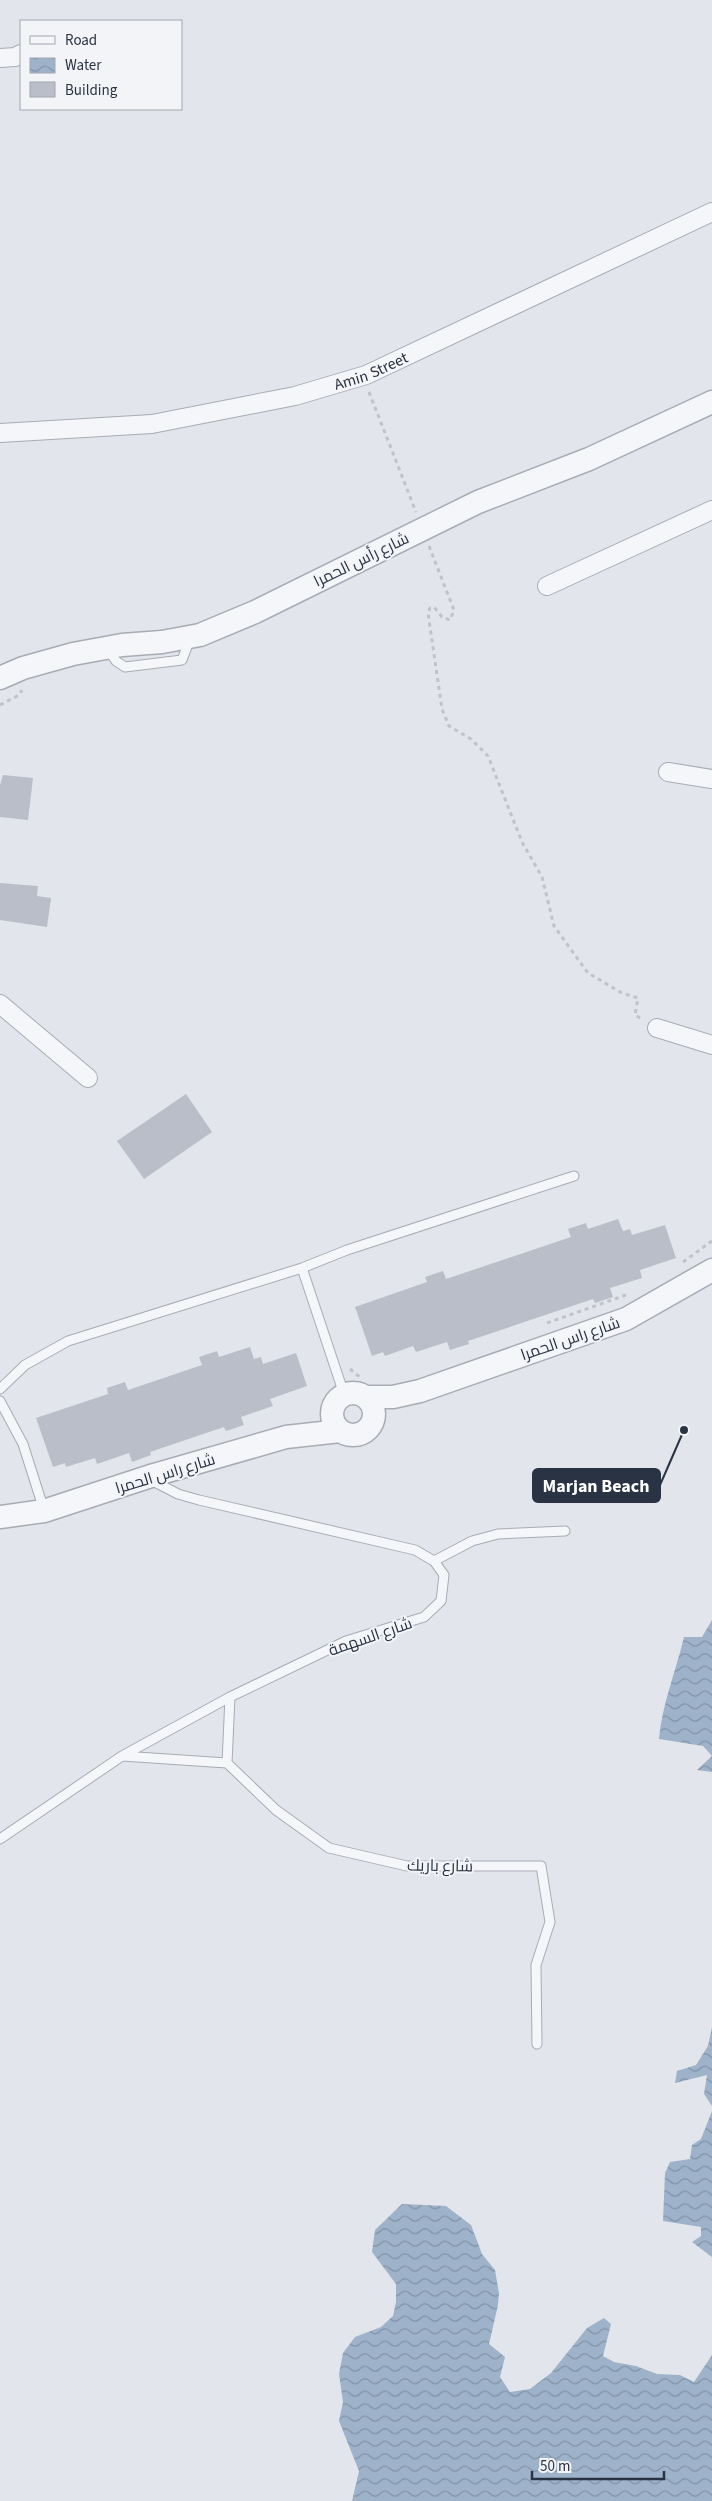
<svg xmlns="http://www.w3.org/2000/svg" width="712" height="2501" font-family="'Source Sans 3',Cairo,sans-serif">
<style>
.water{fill:url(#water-waves)}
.building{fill:#b9bec8}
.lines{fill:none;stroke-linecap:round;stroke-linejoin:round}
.service-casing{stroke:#a7acb5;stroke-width:11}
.minor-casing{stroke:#a7acb5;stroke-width:20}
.tertiary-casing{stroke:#a7acb5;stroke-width:25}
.path{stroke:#c0c3ca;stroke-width:3;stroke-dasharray:4 4;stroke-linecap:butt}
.service{stroke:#f5f6f9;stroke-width:9}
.minor{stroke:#f5f6f9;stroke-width:18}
.tertiary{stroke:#f5f6f9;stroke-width:22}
.labels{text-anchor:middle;stroke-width:4;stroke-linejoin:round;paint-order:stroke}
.street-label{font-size:16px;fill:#2a3343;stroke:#f2f4f8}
.leader{fill:none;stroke:#2a3343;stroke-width:2}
.callout-dot{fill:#2a3343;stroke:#f2f4f8;stroke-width:2}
.callout{fill:#2a3343;stroke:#2a3343;stroke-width:2}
.callout-label{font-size:18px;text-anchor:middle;font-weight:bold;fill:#fff}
</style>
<defs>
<pattern id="water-waves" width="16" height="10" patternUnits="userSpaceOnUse" patternTransform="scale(1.25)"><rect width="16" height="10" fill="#9eb3ca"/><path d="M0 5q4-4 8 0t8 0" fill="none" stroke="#8192a6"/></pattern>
</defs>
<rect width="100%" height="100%" fill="#e2e5eb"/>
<!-- water -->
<path class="water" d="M712,1620V1772L697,1770L712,1756L703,1746L659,1739C662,1704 676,1671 684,1637H702Z
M712,2027V2106L704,2094L707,2075L675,2083L677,2071L696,2065L708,2046Z
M712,2111V2257L692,2242L701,2236V2227L663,2221L665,2173L670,2162L690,2159L692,2145L701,2139Z
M402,2204L446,2206L471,2225L482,2254L495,2270L499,2293L498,2305L489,2344L505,2357L500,2377L510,2392L530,2389L551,2373L587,2328L604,2318L611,2324L603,2356L614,2362L636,2366L657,2374L680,2375L694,2382L712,2355V2501H352L359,2471L339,2421L343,2402L339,2374L343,2353L355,2337L381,2327L393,2316L396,2302V2284L372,2252L375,2230Z"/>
<!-- building -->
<path class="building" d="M3,775L33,778L28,820L0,817V785Z
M0,883L38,886L37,896L51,898L47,927L0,920Z
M186,1094L212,1132L144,1179L117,1141Z
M618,1219L623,1231L630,1229L632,1235L665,1225L676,1258L640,1270L642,1278L610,1288L613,1297L595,1303L593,1299L468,1341L469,1344L450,1350L447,1342L416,1352L413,1346L385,1356L383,1352L372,1356L355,1307L427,1282L425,1277L443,1271L446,1279L571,1237L568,1229L586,1223L588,1229Z
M250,1347L254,1359L261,1357L263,1364L296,1353L307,1386L270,1399L273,1406L241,1417L244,1425L226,1431L224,1427L150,1452L151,1455L132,1462L129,1453L97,1464L95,1458L66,1467L65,1463L53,1467L36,1418L108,1394L107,1388L125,1382L128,1390L202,1365L199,1357L217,1351L219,1357Z"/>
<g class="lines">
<!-- service casing -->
<g class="service-casing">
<path id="service" d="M107,648L116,661L125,667L182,660L190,639
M302,1268L344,1394
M0,1389L25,1365L68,1341L302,1268L347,1250L574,1176
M0,1401L23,1444L44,1510
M434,1561L472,1541L498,1534L565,1531
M230,1697L227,1763L276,1810L329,1848L407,1866H541L550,1922L536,1965L537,2044
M122,1756L227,1763
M0,1839L122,1756L230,1697L346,1641L424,1617L441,1601L444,1575L434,1561L415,1550L199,1500L178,1494L151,1480"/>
</g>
<!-- minor casing -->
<g class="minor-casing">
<g id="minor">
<path d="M0,58L15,57L21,54"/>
<path id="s1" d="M0,433L152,424L295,396L366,375L712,212"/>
<path d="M547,586L712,510"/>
<path d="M668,772L712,779"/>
<path d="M0,1004L88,1078"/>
<path d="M657,1028L712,1045"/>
</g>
</g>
<!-- tertiary casing -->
<g class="tertiary-casing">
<path id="tertiary" d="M0,678L23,668L73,654L122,645L162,642L200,635L255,612L478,502L589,459L712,402
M332 1414a21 21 0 1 1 42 0a21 21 0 1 1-42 0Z
M366,1397H393L420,1391L626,1319L712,1270
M0,1517L44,1511L154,1475L286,1437L340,1431"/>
</g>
<!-- path -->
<path class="path" d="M369,392L416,512
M429,546L454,610L450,620L442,617L434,607L430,608L428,613L442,709L449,726L471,739L488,756L522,842L542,877L554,926L588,973L622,993L638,998L635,1015L642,1019
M0,705L19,695L22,690
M683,1262L712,1241
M547,1323L626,1295
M350,1369L362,1379"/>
<!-- service -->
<use href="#service" class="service"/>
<!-- minor -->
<use href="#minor" class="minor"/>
<!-- tertiary -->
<use href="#tertiary" class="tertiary"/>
</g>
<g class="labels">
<!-- street labels -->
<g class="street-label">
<text dy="6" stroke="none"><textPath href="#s1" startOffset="378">Amin Street</textPath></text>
<text transform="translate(361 559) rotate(-26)" y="6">شارع رأس الحمرا</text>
<text transform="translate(570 1338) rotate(-19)" y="6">شارع راس الحمرا</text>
<text transform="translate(165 1473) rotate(-17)" y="6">شارع راس الحمرا</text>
<text transform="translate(370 1636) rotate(-19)" y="6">شارع السهمة</text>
<text transform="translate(440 1865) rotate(1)" y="6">شارع باريك</text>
</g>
</g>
<!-- callouts -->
<path class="leader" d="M684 1430L660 1485"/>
<circle class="callout-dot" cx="684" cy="1430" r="5"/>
<rect class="callout" x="533" y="1469" width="127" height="33" rx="5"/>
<g class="callout-label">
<text x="596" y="1492">Marjan Beach</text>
</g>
<!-- legend -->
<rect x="20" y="20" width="162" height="90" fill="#f2f4f8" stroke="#a2a7b0"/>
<rect x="30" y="36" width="25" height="8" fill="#f5f6f9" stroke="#a2a7b0"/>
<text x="65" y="45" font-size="15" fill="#2a3343">Road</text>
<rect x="30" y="58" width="25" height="15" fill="url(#water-waves)" stroke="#a2a7b0"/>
<text x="65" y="70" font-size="15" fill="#2a3343">Water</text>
<rect x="30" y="82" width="25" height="15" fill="#b9bec8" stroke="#a2a7b0"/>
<text x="65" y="95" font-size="15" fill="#2a3343">Building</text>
<!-- scale -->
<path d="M532 2471v8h132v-8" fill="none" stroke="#2a3343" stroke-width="2.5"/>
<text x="540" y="2471" font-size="15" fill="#2a3343" stroke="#f2f4f8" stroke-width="4" paint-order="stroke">50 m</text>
</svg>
